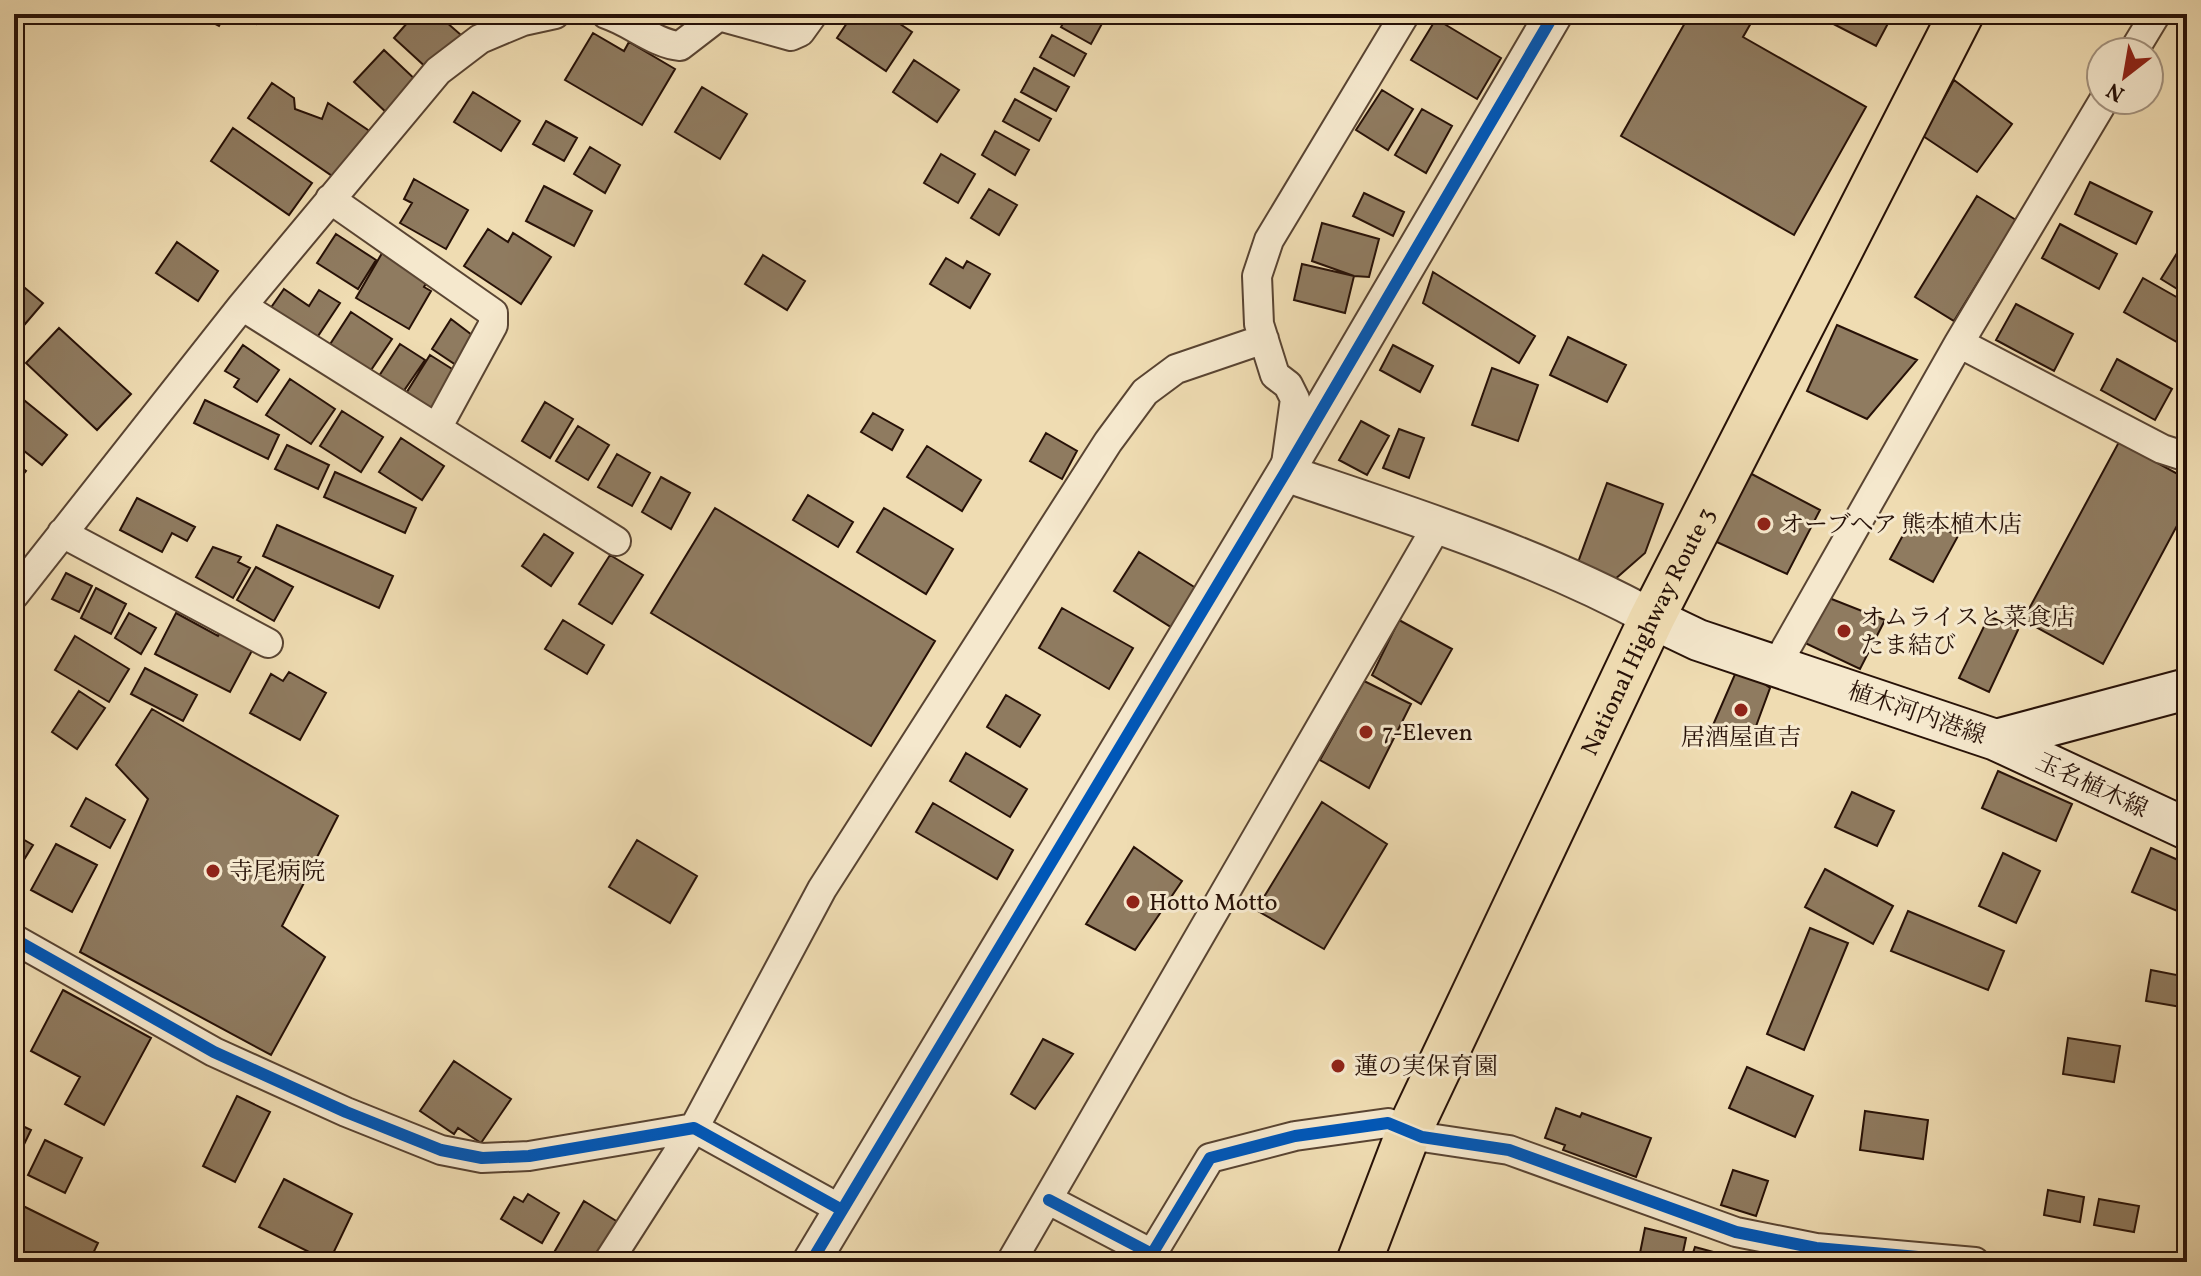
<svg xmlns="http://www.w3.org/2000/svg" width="2201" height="1276" font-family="Vollkorn,'Noto Serif JP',serif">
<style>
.building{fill:#8f7b60;stroke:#271107;stroke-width:2}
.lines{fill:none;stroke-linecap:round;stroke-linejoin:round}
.minor-casing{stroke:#594432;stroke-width:32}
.tertiary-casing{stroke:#594432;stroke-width:40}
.secondary-casing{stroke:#271107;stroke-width:44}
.trunk-casing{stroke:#271107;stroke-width:48}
.minor{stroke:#f5e8cd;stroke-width:28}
.tertiary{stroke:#f5e8cd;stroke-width:36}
.secondary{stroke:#f5e8cd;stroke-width:40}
.trunk{stroke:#efdcb2;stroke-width:44}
.cycleway-casing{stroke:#f5e8cd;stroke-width:17}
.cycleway{stroke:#0057b8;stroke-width:12}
.poi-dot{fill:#8f2418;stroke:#f5e8cd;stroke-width:3}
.labels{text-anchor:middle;stroke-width:6;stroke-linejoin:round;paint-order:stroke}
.poi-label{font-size:24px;fill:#271107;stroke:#f5e8cd;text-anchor:start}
.street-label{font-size:24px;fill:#271107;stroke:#f5e8cd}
</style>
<rect width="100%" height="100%" fill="#efdcb2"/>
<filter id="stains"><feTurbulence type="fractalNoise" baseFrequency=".0025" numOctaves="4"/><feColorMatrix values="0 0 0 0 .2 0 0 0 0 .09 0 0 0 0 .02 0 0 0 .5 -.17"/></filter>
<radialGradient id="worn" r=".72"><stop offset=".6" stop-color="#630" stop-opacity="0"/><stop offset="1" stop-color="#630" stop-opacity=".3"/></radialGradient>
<!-- building -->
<path class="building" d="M196,14H225L219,26Z
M237,14H262L256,24Z
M415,14H437L461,35L429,70L394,38Z
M853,14H885L912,32L886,71L837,38Z
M1068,14H1093L1104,20L1091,44L1061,27Z
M1690,14H1752L1755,16L1743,37L1866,107L1794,235L1621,136Z
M1814,14H1893L1876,46Z
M1436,19L1501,58L1477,99L1411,60Z
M593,33L624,51L629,42L675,69L642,125L565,80Z
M1052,35L1086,54L1074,76L1040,57Z
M384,50L419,83L389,115L354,82Z
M914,60L959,90L937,122L893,92Z
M1034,68L1069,87L1056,111L1021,92Z
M1954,80L2012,124L1977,172L1923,136Z
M272,83L294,98L295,109L322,119L328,103L371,132L338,180L248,118Z
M702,87L747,114L720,159L675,132Z
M1382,90L1413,109L1388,150L1356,130Z
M473,92L520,121L501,151L454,122Z
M1015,99L1051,119L1039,141L1003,121Z
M1422,109L1452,126L1426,173L1395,155Z
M546,121L577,138L564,161L533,144Z
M233,128L312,183L289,215L211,161Z
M995,131L1029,150L1015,175L982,155Z
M590,147L620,165L605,193L574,174Z
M941,154L975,174L958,203L924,183Z
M414,179L468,210L446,249L400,223L412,203L404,199Z
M2090,182L2152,212L2136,244L2075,214Z
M544,186L592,211L574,246L526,221Z
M989,189L1017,205L999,235L971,218Z
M1364,193L1404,212L1393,236L1353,216Z
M1977,196L2016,220L1954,321L1915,297Z
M1322,223L1379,239L1369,277L1354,276L1312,261Z
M2060,224L2117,254L2099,289L2042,258Z
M488,229L508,242L513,233L551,257L521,304L464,266Z
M336,234L376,260L358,289L317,263Z
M177,242L218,271L198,301L156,273Z
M2182,245L2187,248V295L2161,279Z
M385,248L431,275L424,287L431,291L409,329L356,298Z
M763,255L805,281L787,310L745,284Z
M946,258L963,268L967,261L990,274L970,308L930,284Z
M1302,264L1354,276L1345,313L1294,300Z
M1433,272L1535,336L1519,363L1423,303Z
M2143,278L2187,303L2184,346L2124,312Z
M19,283L43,303L14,337V289Z
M284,289L309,306L319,290L340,303L316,339L270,309Z
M2016,304L2073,334L2054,371L1996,340Z
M351,312L392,339L367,376L327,349Z
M451,319L472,335L468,341L473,344L459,367L432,349Z
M1837,325L1917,360L1867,419L1807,391Z
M59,328L131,394L97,430L26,363Z
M1568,337L1626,365L1607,402L1550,375Z
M400,344L425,360L403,392L379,376Z
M243,345L279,370L257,402L234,387L239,379L225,371Z
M1393,345L1433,366L1420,392L1380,370Z
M430,355L457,372L432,412L405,395Z
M2117,359L2172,389L2155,420L2101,390Z
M1492,368L1538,385L1518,441L1472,425Z
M290,379L335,409L311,444L266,415Z
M14,392L67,435L42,465L14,443Z
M205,400L279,435L268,459L194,423Z
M545,402L573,419L550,458L522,441Z
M342,411L383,437L361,472L320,446Z
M873,413L903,430L892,450L861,432Z
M1361,421L1389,436L1367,475L1339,460Z
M578,426L609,445L588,480L556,461Z
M1399,429L1424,438L1409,478L1383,468Z
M1046,433L1077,451L1062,479L1030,461Z
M401,438L444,466L422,500L379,472Z
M2119,442L2187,479V507L2103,664L2023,620Z
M287,445L329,465L318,489L275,469Z
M927,446L981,480L962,511L907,477Z
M617,454L650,473L632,506L598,487Z
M14,462L26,471L14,486Z
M1746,471L1820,510L1787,574L1708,538Z
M335,472L416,508L405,533L324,497Z
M661,477L690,493L671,529L642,512Z
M1607,483L1663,504L1645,553L1614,580L1577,565Z
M808,495L853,522L838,547L793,520Z
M137,498L195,527L187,541L172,533L162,552L120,530Z
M715,508L935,641L871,746L651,613Z
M884,508L953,549L926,594L857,552Z
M1915,513L1958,536L1933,582L1890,559Z
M277,525L393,576L379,608L263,556Z
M544,534L573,553L551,586L522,566Z
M213,547L241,557L238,562L250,568L233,598L196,577Z
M1139,552L1199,590L1174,629L1114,591Z
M610,555L643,575L612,624L579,604Z
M256,567L293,587L274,621L237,600Z
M66,573L92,586L79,612L52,599Z
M96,588L126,604L111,634L81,618Z
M1824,596L1885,620L1860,669L1803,642Z
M1062,608L1133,648L1109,689L1039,648Z
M129,613L156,628L141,654L115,638Z
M176,613L218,636L224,626L256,643L230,692L155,654Z
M1989,616L2018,630L1989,692L1959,678Z
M563,620L604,645L587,674L545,649Z
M1399,620L1452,649L1421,704L1372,675Z
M75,636L129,669L109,702L55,670Z
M1739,665L1770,688L1748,748L1710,732Z
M145,668L197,695L183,721L131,694Z
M289,672L326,693L300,740L250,713L271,674L283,681Z
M1364,681L1411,704L1369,788L1320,760Z
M79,691L105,708L77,749L52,732Z
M1006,695L1040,715L1020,747L987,727Z
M152,709L338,816L282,926L325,957L271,1055L80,952L148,799L116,765Z
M966,753L1027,789L1010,817L950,781Z
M1998,771L2072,804L2056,841L1982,808Z
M1852,792L1894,811L1877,846L1835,827Z
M86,798L125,820L110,848L71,826Z
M1322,802L1387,844L1324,949L1256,910Z
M933,803L1013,850L997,879L916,832Z
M14,834L33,845L14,876Z
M637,840L697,876L670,923L609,887Z
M56,844L97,865L72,912L31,890Z
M1134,847L1182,881L1135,950L1086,924Z
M2151,848L2187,864V924L2184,922L2187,915L2132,892Z
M2003,853L2040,871L2016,923L1979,906Z
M1825,869L1893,906L1873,944L1805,907Z
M1908,911L2004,951L1988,990L1891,951Z
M1810,928L1848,943L1804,1050L1767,1034Z
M2151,970L2187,977V1008L2146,1001Z
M63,990L151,1038L104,1125L65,1104L80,1077L31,1051Z
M2068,1038L2120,1046L2114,1082L2063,1074Z
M1043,1039L1073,1054L1035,1109L1011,1094Z
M454,1061L511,1099L481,1143L458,1128L454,1134L420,1111Z
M1747,1067L1813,1096L1795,1137L1729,1108Z
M237,1096L270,1112L235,1182L203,1166Z
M1556,1108L1580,1117L1582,1113L1651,1138L1636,1177L1563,1150L1565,1145L1545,1138Z
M1865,1111L1928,1120L1923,1159L1860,1150Z
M14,1122L31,1130L14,1165Z
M45,1140L82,1158L65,1193L28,1175Z
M1733,1170L1768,1181L1756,1216L1721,1205Z
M284,1179L352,1214L329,1262L259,1227Z
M2048,1190L2084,1197L2080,1222L2044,1215Z
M528,1194L559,1213L542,1243L501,1219L514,1197L523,1202Z
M2099,1199L2139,1206L2134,1232L2094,1225Z
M584,1201L626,1227L605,1262H562L552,1256Z
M17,1203L98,1243L89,1262H40L14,1249V1210Z
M1645,1228L1686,1238L1681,1262L1640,1253Z
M1695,1247L1728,1256L1726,1262H1690Z"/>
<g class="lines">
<!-- minor casing -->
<g class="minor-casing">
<path id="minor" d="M606,14C631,22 655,44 680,46L719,16L791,36L800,32L813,14
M2133,52L2156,14
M330,199L493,313V325L437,428
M242,306L616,541
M1959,343L2162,449L2187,457
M1286,464L1295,399L1288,385L1275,375L1259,324L1257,276L1269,240L1405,14
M62,533L268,643
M14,595L242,306L438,71L480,39L523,21L555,14
M1777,664L1959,343L2104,100
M14,939L214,1052L346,1112L441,1150L482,1158L529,1156L694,1128L842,1210
M1049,1200L1152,1254L1210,1158L1295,1136L1388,1123L1422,1137L1509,1150L1736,1232L1816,1248L1975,1262
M608,1262L694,1128L822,889L1108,442L1145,392L1176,369L1264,339
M1011,1262L1437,526"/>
</g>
<!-- tertiary casing -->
<g class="tertiary-casing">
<path id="tertiary" d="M1285,473C1409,515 1537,555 1652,618
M811,1262L1285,473L1554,14"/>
</g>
<!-- secondary casing -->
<g class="secondary-casing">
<path id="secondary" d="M1652,618L1698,640L1996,740L2187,829
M1996,740L2187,689"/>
</g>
<!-- trunk casing -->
<g class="trunk-casing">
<g id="trunk">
<path id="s1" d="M1359,1262L1409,1131L1652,618L1961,14"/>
</g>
</g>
<!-- minor -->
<use href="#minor" class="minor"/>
<!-- tertiary -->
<use href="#tertiary" class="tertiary"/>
<!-- secondary -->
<use href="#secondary" class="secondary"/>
<!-- trunk -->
<use href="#trunk" class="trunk"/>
<!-- cycleway casing -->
<g class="cycleway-casing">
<path id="cycleway" d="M14,939L214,1052L346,1112L441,1150L482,1158L529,1156L694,1128L842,1210
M1049,1200L1152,1254L1210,1158L1295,1136L1388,1123L1422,1137L1509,1150L1736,1232L1816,1248L1975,1262
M811,1262L1285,473L1554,14"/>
</g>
<!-- cycleway -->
<use href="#cycleway" class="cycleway"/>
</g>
<!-- markers -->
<g class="poi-dot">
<circle cx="1764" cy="524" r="8"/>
<circle cx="1844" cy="631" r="8"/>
<circle cx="1741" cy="710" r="8"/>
<circle cx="1366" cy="732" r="8"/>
<circle cx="213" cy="871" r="8"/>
<circle cx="1133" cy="902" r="8"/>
<circle cx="1338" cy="1066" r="8"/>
</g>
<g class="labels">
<!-- poi labels -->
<g class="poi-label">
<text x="1780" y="532">オーブヘア 熊本植木店</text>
<text x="1860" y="625">オムライスと菜食店<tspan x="1860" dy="28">たま結び</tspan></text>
<text x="1382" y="740">7-Eleven</text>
<text x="1741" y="745" text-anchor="middle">居酒屋直吉</text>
<text x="229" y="879">寺尾病院</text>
<text x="1149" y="910">Hotto Motto</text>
<text x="1354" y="1074">蓮の実保育園</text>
</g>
<!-- street labels -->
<g class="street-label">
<text dy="8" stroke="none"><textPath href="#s1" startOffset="694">National Highway Route 3</textPath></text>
<text transform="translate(1917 713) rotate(19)" y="8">植木河内港線</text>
<text transform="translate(2092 785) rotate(25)" y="8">玉名植木線</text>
</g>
</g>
<!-- margin -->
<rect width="2201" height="1276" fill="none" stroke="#efdcb2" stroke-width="48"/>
<rect x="16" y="16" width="2169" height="1244" fill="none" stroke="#271107" stroke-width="4"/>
<rect x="24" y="24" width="2153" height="1228" fill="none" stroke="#271107" stroke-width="2"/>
<!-- north arrow -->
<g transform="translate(2125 76) rotate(211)"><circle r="38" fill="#f5e8cd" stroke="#a3927e" stroke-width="2"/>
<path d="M0-6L14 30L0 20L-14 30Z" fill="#8f2418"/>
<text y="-12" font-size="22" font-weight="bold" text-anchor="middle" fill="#271107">N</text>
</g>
<rect width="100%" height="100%" filter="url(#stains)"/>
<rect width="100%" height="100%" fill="url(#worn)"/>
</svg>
